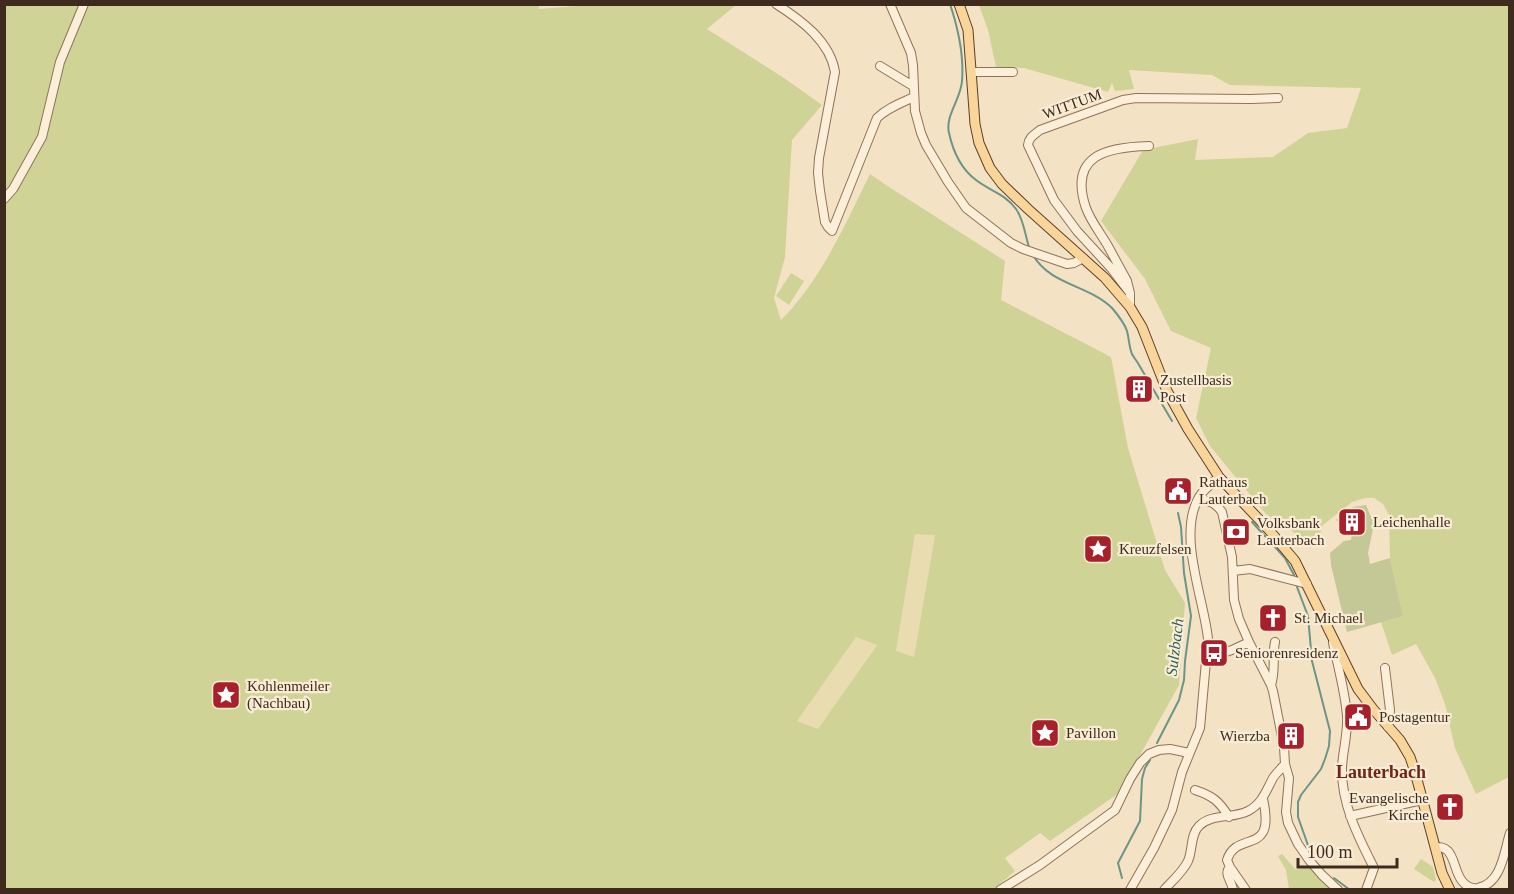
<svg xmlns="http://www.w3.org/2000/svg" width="1514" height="894" font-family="Georgia,serif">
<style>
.farmland{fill:#e9dcb1}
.green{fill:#d0d396;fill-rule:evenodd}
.cemetery{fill:#c4c796}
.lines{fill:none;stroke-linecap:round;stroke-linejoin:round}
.stream{stroke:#6c9588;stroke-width:2}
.minor-casing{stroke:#907258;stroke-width:10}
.major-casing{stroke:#5e402c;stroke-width:11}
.minor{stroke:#fcefd9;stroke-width:8}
.major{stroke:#f9d599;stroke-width:9}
.labels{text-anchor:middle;stroke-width:4.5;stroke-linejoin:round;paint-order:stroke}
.street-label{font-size:15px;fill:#3e2b1e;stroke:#f9ecd5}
.poi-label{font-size:15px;fill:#3e2b1e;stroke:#f9ecd5;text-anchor:start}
.water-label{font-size:16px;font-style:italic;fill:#2b6059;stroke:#f9ecd5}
.quarter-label{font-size:18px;font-weight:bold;fill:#702518;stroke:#f9ecd5}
</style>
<rect width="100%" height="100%" fill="#f3e2c4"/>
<!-- farmland -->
<path class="farmland" d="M915,534H935L914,658L896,651Z
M856,637L877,644L818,730L796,721Z"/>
<!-- green -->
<path class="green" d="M539,4V9L602,4L736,5L707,29L784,78L822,105L792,140L785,257L774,298L781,320C821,280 845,225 870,174L886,185L1005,261L1001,300L1111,357L1128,448L1165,570L1185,603L1179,685L1119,793L1050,841L1040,833L1005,858L1015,871L994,889H5V5ZM915,534L935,535L914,657L896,651ZM856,637L877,645L818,729L797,721Z
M979,5H1509V777L1476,794L1455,748L1445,704L1435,678L1416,644L1392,655L1381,622L1403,616L1390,558L1389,515L1383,504L1374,498H1365L1352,502L1323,525L1320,534L1310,548L1290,529L1266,514L1210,446L1196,418L1211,348L1171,331L1145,279L1101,221L1143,150L1198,139L1195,160L1273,157L1308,133L1347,128L1361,88L1230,85L1212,75L1129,70L1134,89L1115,91L1112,83L1108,92L1024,68L996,67L988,30Z
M791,273L804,281L789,305L776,296Z
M1282,854L1296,870L1309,865L1330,889H1289L1286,870L1278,856Z
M1421,859L1433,867L1436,880L1434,882L1414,869Z"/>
<!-- cemetery -->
<path class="cemetery" d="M1366,505L1374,524L1368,553L1370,564L1390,558L1403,616L1347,632L1331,565L1330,553L1344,541L1351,540L1352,533L1336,520L1353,507Z"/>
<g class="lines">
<!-- stream -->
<path class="stream" d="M950,4C958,28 964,56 962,81C961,99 945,115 949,133C953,151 961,169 976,180C990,191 1004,193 1016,209C1024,220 1025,235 1029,247
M1033,255C1050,285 1089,285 1112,308C1118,315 1124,322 1127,331C1129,338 1129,347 1132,354C1134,358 1137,361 1139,365C1150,384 1161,402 1172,421
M1252,522L1285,558L1294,575
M1297,587L1308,616L1312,661L1330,731L1329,746L1325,759L1321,769L1301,795L1298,802V817L1310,851
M1157,743L1179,700L1184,680L1185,661L1191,616L1184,573L1181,527L1178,513
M1122,878L1118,863L1140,821L1142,779L1145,768L1150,760
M1334,878L1350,890"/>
<!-- minor casing -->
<g class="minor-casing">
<path id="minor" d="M776,4C801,20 830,41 835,72L819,158L818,173L820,191L825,222L828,227L832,231L877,118C887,108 901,103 914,97
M890,4L911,53L913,65L915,111L921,133L926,145L948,182L966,208L1011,243L1023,249L1067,264L1074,263L1083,258
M880,66L913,86
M972,72H1013
M4,199L13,189L42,137L60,62L84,4
M1130,293L1111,268L1077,231L1054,200L1028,145C1029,137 1034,135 1040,130L1123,100L1136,98L1251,99L1278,98
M1130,307V293L1127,281C1121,270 1115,259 1109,248C1102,235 1091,222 1086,208C1068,155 1107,147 1149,146
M1199,498C1209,501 1216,503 1222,512L1232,557L1234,600L1239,619L1249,642L1271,685L1273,691L1284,747L1285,764L1289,778L1286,812L1288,823L1298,844L1309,860L1322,875L1338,890
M1233,571L1250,569L1307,584
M1333,643C1338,667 1345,691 1347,716C1348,733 1343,750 1342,767C1341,804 1358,836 1374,868L1366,890
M1207,658L1232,650L1249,642
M1385,668L1390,710L1388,727
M1271,685C1276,671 1272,656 1275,642
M1195,790C1213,796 1219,801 1229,817
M1350,816L1422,800
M1435,847C1440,847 1444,847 1448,851C1455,859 1455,872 1462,881C1466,886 1472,889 1478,888C1502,883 1504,852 1510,833
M1230,867C1223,874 1232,881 1233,890
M1000,890L1040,865L1115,810L1130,779L1140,763L1149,754L1159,750L1170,749L1189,753
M1130,890L1154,848L1172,810L1182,772L1200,728L1208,639C1204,599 1177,535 1199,497C1204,489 1212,483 1219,477
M1164,890C1172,881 1183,872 1188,861C1193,850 1190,835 1199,826C1212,813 1233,819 1248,811C1262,804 1266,791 1273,778C1276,773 1281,769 1285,764
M1246,890L1230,867L1227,860C1237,829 1276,858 1263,799"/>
</g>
<!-- major casing -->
<g class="major-casing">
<path id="major" d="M959,4L968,30L975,124L979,143L990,168L1002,184L1028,209L1105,278L1130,307L1142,327L1167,391L1188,429L1219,477L1269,530L1295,561L1358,689L1373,709L1400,740L1410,757L1415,772L1442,873L1450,890"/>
</g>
<!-- minor -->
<use href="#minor" class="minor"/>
<!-- major -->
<use href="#major" class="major"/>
</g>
<!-- icons -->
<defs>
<g id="building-square" transform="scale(1.5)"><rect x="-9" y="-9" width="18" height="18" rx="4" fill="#a6212b" stroke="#f9ecd5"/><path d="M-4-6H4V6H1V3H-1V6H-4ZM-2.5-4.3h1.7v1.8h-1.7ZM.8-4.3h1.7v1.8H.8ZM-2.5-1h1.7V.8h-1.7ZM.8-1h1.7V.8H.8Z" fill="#fff"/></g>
<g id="civic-square" transform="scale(1.5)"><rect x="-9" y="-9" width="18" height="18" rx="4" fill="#a6212b" stroke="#f9ecd5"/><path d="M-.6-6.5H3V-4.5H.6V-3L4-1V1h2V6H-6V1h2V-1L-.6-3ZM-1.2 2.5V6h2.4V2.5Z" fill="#fff"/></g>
<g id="bank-square" transform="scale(1.5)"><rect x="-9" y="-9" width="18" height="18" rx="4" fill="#a6212b" stroke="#f9ecd5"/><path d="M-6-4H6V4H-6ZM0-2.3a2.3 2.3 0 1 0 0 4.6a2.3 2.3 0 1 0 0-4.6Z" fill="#fff"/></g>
<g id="sight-square" transform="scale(1.5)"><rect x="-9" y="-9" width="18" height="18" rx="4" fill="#a6212b" stroke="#f9ecd5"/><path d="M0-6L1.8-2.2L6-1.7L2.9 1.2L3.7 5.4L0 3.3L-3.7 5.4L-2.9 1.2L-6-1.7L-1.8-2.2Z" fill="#fff"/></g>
<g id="church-square" transform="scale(1.5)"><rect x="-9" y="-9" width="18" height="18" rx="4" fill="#a6212b" stroke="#f9ecd5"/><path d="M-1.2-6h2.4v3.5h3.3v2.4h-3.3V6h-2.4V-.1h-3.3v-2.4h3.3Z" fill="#fff"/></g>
<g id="bus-square" transform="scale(1.5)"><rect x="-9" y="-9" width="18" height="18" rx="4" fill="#a6212b" stroke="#f9ecd5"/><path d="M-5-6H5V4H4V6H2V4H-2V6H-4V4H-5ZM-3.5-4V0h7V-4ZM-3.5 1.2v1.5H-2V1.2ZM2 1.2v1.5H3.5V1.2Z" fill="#fff"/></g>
</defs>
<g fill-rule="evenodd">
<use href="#building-square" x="1139" y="389"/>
<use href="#civic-square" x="1178" y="491"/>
<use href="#building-square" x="1352" y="522"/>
<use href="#bank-square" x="1236" y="532"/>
<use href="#sight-square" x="1098" y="549"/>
<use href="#church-square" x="1273" y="618"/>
<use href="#bus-square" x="1214" y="653"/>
<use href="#sight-square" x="226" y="695"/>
<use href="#civic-square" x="1358" y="717"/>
<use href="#sight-square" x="1045" y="733"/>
<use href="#building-square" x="1291" y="736"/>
<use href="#church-square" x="1450" y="807"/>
</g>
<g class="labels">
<!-- street labels -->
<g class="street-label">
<text transform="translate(1072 104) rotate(-20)" y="5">WITTUM</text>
</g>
<!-- poi labels -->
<g class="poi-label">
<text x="1160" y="385">Zustellbasis<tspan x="1160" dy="17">Post</tspan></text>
<text x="1199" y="487">Rathaus<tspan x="1199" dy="17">Lauterbach</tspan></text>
<text x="1373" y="527">Leichenhalle</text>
<text x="1257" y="528">Volksbank<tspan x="1257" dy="17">Lauterbach</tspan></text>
<text x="1119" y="554">Kreuzfelsen</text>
<text x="1294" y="623">St. Michael</text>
<text x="1235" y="658">Seniorenresidenz</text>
<text x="247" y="691">Kohlenmeiler<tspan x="247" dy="17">(Nachbau)</tspan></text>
<text x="1379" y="722">Postagentur</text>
<text x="1066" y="738">Pavillon</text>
<text x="1270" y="741" text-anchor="end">Wierzba</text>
<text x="1429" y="803" text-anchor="end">Evangelische<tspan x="1429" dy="17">Kirche</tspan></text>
</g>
<!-- water labels -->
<g class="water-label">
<text transform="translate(1174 647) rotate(-83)" y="6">Sulzbach</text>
</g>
<!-- quarter labels -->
<g class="quarter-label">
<text x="1381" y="778">Lauterbach</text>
</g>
</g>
<!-- border -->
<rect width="1514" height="894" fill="none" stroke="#3e2b1e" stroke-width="12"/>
<!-- scale -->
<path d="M1298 858v9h99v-9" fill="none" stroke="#3e2b1e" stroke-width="3"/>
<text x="1307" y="858" font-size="18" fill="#3e2b1e" stroke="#f9ecd5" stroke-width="4.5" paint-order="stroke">100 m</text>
</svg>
